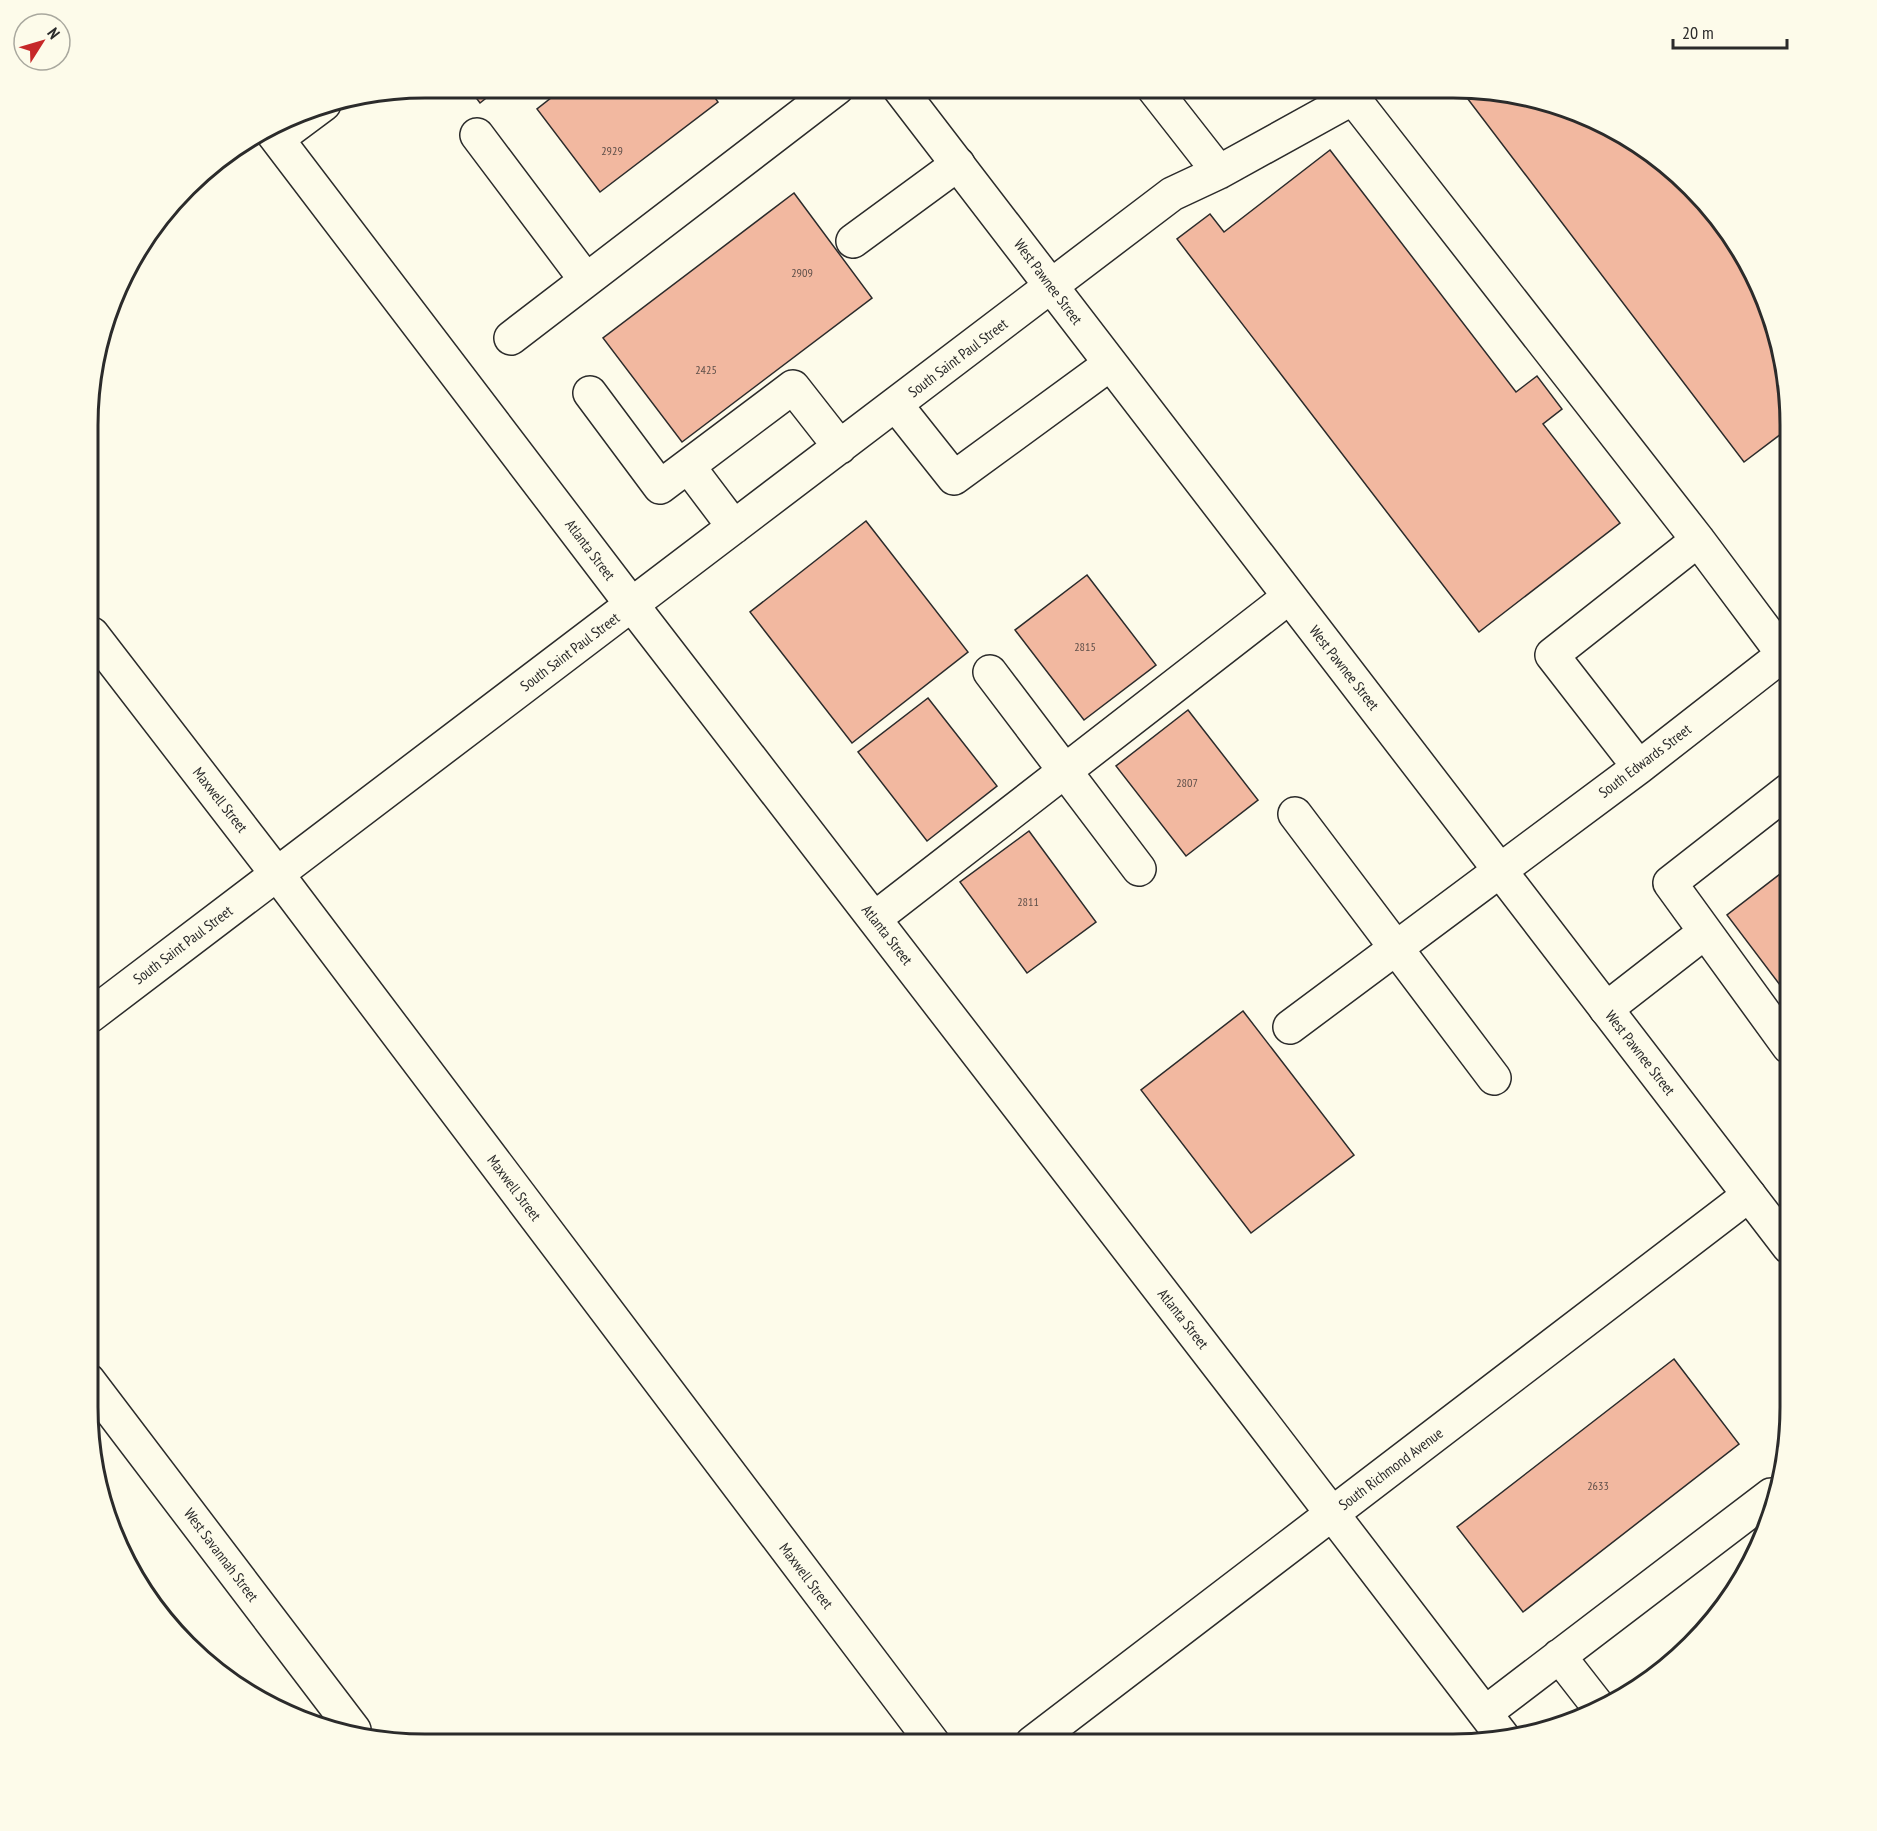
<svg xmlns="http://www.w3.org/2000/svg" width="1877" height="1831" font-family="'PT Sans Narrow',sans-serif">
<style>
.building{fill:#f2b8a0;stroke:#2b2b2b;stroke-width:1.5}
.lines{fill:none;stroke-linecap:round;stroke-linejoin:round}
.minor-casing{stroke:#2b2b2b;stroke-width:36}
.major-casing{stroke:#2b2b2b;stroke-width:36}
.minor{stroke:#fdfbea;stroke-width:33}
.major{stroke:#fdfbea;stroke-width:33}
.labels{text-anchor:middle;stroke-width:4.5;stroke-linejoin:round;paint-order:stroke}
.number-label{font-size:12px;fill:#5d4e48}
.street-label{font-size:15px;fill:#2b2b2b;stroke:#fdfbea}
.rim{fill:none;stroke:#2b2b2b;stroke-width:3}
</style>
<rect width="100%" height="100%" fill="#fdfbea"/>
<!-- building -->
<path class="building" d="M468,87H500L480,103Z
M565,87L708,88L718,102L600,192L537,109Z
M1461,90H1496L1621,132L1720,219L1772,316L1789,403V428L1744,462Z
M1330,150L1516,392L1537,376L1562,409L1543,424L1620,523L1479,632L1177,239L1210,214L1224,232Z
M794,193L872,298L682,442L603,338Z
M866,521L968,652L852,743L750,612Z
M1087,575L1156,665L1084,720L1015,630Z
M928,698L997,786L927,841L858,752Z
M1188,710L1258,800L1186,856L1116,766Z
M1029,831L1096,922L1027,973L960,882Z
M1789,867V997L1727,915Z
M1243,1011L1354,1155L1251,1233L1141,1090Z
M1674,1359L1739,1444L1523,1612L1457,1527Z"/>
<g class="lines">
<!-- minor casing -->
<g class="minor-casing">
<path id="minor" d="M1154,89L1219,172
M271,131L632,605L1252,1409L1503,1737
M477,135L586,280
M277,139L324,104
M853,241L958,164
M511,338L837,88
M590,393L660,487L793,387L840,447
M896,405L954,478L1110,364
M688,466L734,527
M92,634L277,874L933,1743
M990,672L1139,869
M1639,767L1552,655L1698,540
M1789,790L1670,883L1789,1047
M1295,814L1494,1078
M874,919L1289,597
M1606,1009L1705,932
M90,1016L1172,194L1219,172L1353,98L1698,540L1789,662
M1290,1027L1639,767L1789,650
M88,1380L354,1730
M1559,1656L1598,1706
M1485,1713L1771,1495
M1032,1743L1749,1195"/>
</g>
<!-- major casing -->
<g class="major-casing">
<path id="major" d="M899,88L1789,1247"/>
</g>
<!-- minor -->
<use href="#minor" class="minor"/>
<!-- major -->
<use href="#major" class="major"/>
</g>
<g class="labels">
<!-- number labels -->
<g class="number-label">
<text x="612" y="155">2929</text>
<text x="802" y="277">2909</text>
<text x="706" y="374">2425</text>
<text x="1085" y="651">2815</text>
<text x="1187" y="787">2807</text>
<text x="1028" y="906">2811</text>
<text x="1598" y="1490">2633</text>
</g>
<!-- street labels -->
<g class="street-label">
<text transform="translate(1048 282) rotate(53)" y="5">West Pawnee Street</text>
<text transform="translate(958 358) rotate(-37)" y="5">South Saint Paul Street</text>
<text transform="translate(590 550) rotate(53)" y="5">Atlanta Street</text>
<text transform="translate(570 652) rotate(-37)" y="5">South Saint Paul Street</text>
<text transform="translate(1344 668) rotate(52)" y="5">West Pawnee Street</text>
<text transform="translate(1645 761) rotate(-37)" y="5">South Edwards Street</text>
<text transform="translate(220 800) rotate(52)" y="5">Maxwell Street</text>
<text transform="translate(887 935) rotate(52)" y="5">Atlanta Street</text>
<text transform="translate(183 945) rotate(-37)" y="5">South Saint Paul Street</text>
<text transform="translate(1640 1053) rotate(52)" y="5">West Pawnee Street</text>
<text transform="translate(514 1188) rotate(53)" y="5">Maxwell Street</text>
<text transform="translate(1183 1319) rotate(52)" y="5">Atlanta Street</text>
<text transform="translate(1391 1469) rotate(-37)" y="5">South Richmond Avenue</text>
<text transform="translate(221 1555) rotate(53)" y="5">West Savannah Street</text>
<text transform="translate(806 1576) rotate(53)" y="5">Maxwell Street</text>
</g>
</g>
<!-- crop -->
<path d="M0 0H1877V1831H0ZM425 98H1453A327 327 0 0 1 1780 425V1407A327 327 0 0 1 1453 1734H425A327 327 0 0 1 98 1407V425A327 327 0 0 1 425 98Z" fill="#fdfbea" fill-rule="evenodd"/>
<path class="rim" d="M425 98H1453A327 327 0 0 1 1780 425V1407A327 327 0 0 1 1453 1734H425A327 327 0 0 1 98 1407V425A327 327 0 0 1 425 98Z"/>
<!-- north arrow -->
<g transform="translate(42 42) rotate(53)"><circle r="28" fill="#fdfbea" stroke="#a9a89e" stroke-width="1.5"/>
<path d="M0-4.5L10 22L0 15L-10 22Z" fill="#c62828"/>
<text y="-9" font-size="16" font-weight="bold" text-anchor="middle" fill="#2b2b2b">N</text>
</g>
<!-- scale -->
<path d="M1673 39v9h114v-9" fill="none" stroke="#2b2b2b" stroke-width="3"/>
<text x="1682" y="39" font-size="18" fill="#2b2b2b" stroke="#fdfbea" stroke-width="4.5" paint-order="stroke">20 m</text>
</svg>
